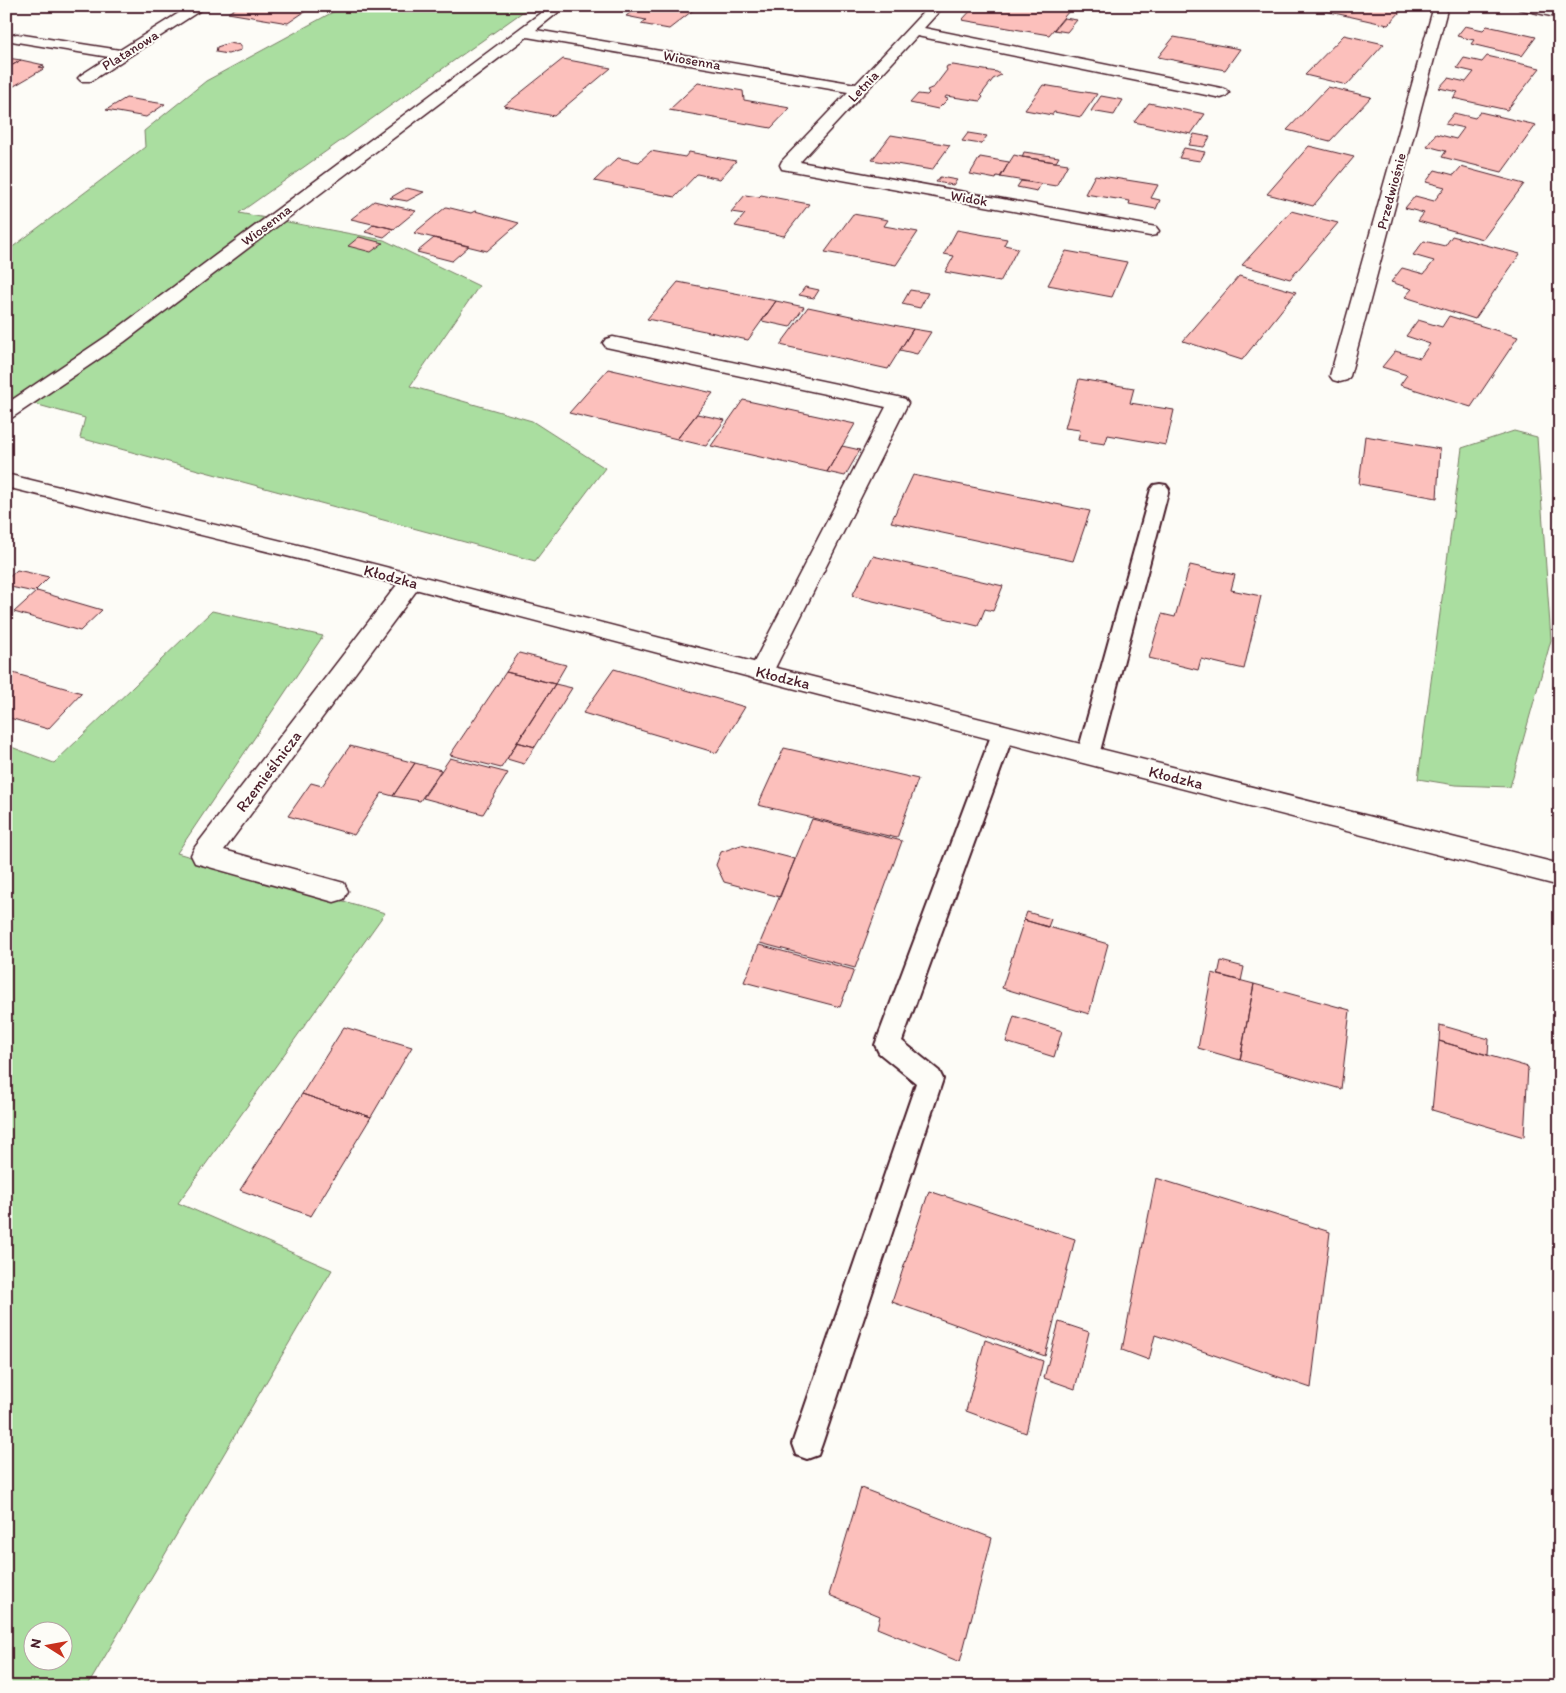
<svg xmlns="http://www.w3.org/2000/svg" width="1566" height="1693" font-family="Itim,sans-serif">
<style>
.green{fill:#aadea0;stroke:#7a7e66;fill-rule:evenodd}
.building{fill:#fcc0bc;stroke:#4a1f2b}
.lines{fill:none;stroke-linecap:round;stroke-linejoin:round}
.service-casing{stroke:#4a1f2b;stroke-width:4}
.minor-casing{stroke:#4a1f2b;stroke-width:3}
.secondary-casing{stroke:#4a1f2b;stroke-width:3}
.service{fill:#fdfcf7;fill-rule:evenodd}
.minor{fill:#fdfcf7;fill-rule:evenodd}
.secondary{fill:#fdfcf7;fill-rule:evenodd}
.labels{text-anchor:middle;stroke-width:4;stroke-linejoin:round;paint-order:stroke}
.far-street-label{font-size:14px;fill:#4a1f2b;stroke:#fdfcf7}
.street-label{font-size:16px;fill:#4a1f2b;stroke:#fdfcf7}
</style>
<rect width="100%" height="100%" fill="#fdfcf7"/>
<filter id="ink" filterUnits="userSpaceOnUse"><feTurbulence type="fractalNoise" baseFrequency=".02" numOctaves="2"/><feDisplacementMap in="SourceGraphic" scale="10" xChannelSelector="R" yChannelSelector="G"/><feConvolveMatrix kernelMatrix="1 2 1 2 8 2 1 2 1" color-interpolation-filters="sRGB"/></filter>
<g filter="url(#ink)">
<!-- green -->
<path class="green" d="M344,6H531L239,213L384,240L479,286L410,386L532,421L605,468L535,561L80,438L85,418L6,396V252L145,147L144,131L206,81Z
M1514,431L1537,437L1551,640L1510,787L1455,785L1418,779L1462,448Z
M212,611L323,636L177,853L385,913L178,1203L332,1270L87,1687H6V745L54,763ZM32,1630H62V1660H32Z"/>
<!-- building -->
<path class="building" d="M239,6H313L288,23L228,13Z
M639,6H688L696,8L669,29L641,24L646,20L626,16Z
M975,6H1039L1069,11L1049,35L962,20Z
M1303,6H1384L1402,10L1388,25Z
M1064,18L1077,20L1067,32L1054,30Z
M1465,26L1483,30L1487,26L1536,37L1522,56L1471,44L1474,40L1457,36Z
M1344,35L1384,44L1347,85L1305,75Z
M1174,37L1240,49L1225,70L1158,57Z
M229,43L241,45V50L228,54L216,52L217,47Z
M1487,56L1540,68L1507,110L1453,98L1458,92L1439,88L1448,78L1466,82L1474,72L1457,68L1464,58L1482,62Z
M6,58H7L21,60L6,69Z
M563,59L611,68L554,116L504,106Z
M21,60L44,65L39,67L45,68L9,89H6V69Z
M953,65L997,72L1001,75L993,79L981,95L983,97L980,101L946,96L945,98L948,99L938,109L910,103L918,94L927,95L929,93L927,90L934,87L947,70L946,68L947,66Z
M698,83L743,91L744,100L790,108L771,128L669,110Z
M1043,85L1097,94L1081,117L1054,112L1052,115L1025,110Z
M1328,87L1371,97L1330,141L1287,130Z
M1101,96L1123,100L1114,115L1091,111Z
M126,98L165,104L146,117L106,110Z
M1149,103L1205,114L1191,134L1134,122Z
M1480,112L1536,125L1502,172L1442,157L1446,151L1427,146L1436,134L1456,139L1464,128L1445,124L1454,113L1475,118Z
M968,133L987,136L981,144L962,141Z
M1194,134L1210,137L1204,147L1189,145Z
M891,135L950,145L932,170L872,160Z
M1309,146L1354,157L1313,206L1267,194Z
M1184,148L1205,152L1200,161L1179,158Z
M651,151L685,157L689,152L736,161L720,179L697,174L675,197L594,181L618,158L639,162Z
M1024,152L1059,157L1056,162L1022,157Z
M1014,155L1022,157L1068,164L1056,186L1000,177Z
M980,157L1009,162L1001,177L997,176L996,179L970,174Z
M1461,167L1524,184L1483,239L1418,221L1424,213L1405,208L1415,196L1434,201L1445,187L1426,182L1435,170L1454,175Z
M1095,175L1158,185L1151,198L1160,200L1156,209L1129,204L1130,201L1085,194Z
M940,177L957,180L953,185L936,182Z
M1021,181L1041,184L1037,191L1017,187Z
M407,188L424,192L407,201L390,198Z
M745,195L759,197L761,195L809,204L784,236L735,226L745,214L731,212Z
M374,201L416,211L394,229L351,219Z
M446,207L471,213L475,211L519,223L487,251L414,233Z
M1291,211L1338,223L1290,279L1242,265Z
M853,214L888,220L884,226L918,232L896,265L825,252Z
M374,224L394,229L384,237L365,232Z
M957,230L1007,239L1004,245L1018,248L1000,282L945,272L954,256L944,254Z
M1452,236L1520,254L1475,319L1405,297L1412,289L1391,282L1402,268L1424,274L1434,261L1413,255L1424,241L1445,246Z
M359,237L383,243L371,252L348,246Z
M434,238L469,246L452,261L417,252Z
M1066,251L1127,262L1112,297L1048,285Z
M1239,276L1296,292L1242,360L1183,341Z
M678,282L776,301L748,340L647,319Z
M805,287L819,290L814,298L799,295Z
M910,290L928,293L920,308L902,304Z
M776,301L804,307L790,327L762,321Z
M808,307L913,329L888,369L780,345Z
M1449,316L1518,337L1471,407L1400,385L1407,375L1382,367L1395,351L1420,358L1430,344L1406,336L1418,320L1442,327Z
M913,329L931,332L917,354L900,350Z
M608,369L713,393L677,439L569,413Z
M1079,379L1134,388L1130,403L1174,410L1166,445L1108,435L1105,444L1078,440L1080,430L1065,428Z
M743,400L855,424L827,472L711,446Z
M697,414L725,420L706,446L677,439Z
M1365,436L1440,449L1437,498L1359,484Z
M842,446L860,450L845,476L827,472Z
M913,475L1090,511L1073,561L891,522Z
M873,556L1003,586L993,611L985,609L978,626L852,596Z
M1190,565L1235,575L1231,590L1261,596L1244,669L1201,659L1198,670L1149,658L1162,614L1175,617Z
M17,570L49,577L34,592L6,586V580Z
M37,591L102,610L80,631L14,612Z
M519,653L566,665L555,684L506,672Z
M614,669L745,707L717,753L583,713Z
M6,671L82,693L48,729L6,717Z
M506,672L555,684L501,768L450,755Z
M555,684L572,688L535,747L517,742Z
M517,742L535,747L524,764L507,759Z
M350,746L415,763L393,796L382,793L354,835L288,816L311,783L322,786Z
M784,748L918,779L897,838L758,805Z
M450,758L508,773L483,814L423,798Z
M415,763L441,770L420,801L393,796Z
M812,819L902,841L855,968L760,943Z
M741,845L795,859L780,897L724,882L716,865L721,852Z
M1027,912L1051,919L1048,927L1024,920Z
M1024,920L1108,944L1089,1014L1002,988Z
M759,945L854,970L840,1007L744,982Z
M1221,961L1244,967L1241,981L1218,975Z
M1212,973L1254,984L1240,1060L1198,1048Z
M1254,984L1350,1010L1341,1089L1240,1060Z
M1014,1016L1062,1031L1054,1057L1006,1042Z
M1440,1025L1489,1039L1488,1055L1439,1041Z
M344,1027L412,1047L371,1117L302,1094Z
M1439,1041L1528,1067L1524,1137L1432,1110Z
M302,1094L371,1117L311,1216L240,1190Z
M1156,1178L1330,1232L1311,1388L1155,1335L1149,1360L1122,1350Z
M929,1191L1075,1239L1045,1356L892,1302Z
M1059,1322L1089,1332L1075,1389L1044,1378Z
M985,1340L1043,1361L1026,1433L966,1411Z
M861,1488L992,1538L960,1662L877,1628L880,1616L829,1595Z"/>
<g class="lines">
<!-- service casing -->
<g class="service-casing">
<path id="service" d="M1160,484L1166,485L1169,489L1099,755L1096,760L1088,763L1080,760L1077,755L1151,489L1154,485Z
M1003,725L1010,728L1014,733L902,1041L939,1071L943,1079L822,1444L818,1455L807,1459L796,1455L792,1444L916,1083L879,1053L875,1045L992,733L996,728Z"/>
</g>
<!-- minor casing -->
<g class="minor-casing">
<path id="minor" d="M190,6H207L91,81H81L78,78L81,75L109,57L17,42L12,41L10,38L12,35L17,34L120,50Z
M550,6H566L536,30L856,84L929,6H944L924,28L1221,88L1226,90L1229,93L1226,96L1221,98L917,36L800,162L1156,227L1159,231L1156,235L1150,236L782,169L780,165L782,161L848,92L527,37L124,342L13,417L6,419V404L110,334Z
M1434,6H1448L1350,376L1347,380L1340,382L1333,380L1330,376Z
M1517,6H1544L1560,10V18L1519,9Z
M613,337L898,397L905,399L908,403L770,678L761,680L752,678L749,672L886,407L606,347L603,343L606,339Z
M411,574L419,577L423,582L419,587L224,850L344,883L348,891L344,899L334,902L195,863L191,855L195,847L403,577Z"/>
</g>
<!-- secondary casing -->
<g class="secondary-casing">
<path id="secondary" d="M6,474L335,554L761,664L1560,864V886L761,680L335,568L6,487Z"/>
</g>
<!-- service -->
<use href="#service" class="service"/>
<!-- minor -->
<use href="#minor" class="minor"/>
<!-- secondary -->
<use href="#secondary" class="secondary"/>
</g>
</g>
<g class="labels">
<!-- far-street labels -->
<g class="far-street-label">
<text transform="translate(130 50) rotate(-32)" y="5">Platanowa</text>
<text transform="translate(692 60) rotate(10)" y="5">Wiosenna</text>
<text transform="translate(863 86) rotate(-46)" y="5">Letnia</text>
<text transform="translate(1391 191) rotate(-75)" y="5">Przedwiośnie</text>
<text transform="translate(969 198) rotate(10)" y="5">Widok</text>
<text transform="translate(266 225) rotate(-37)" y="5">Wiosenna</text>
</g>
<!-- street labels -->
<g class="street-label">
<text transform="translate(391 576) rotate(15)" y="6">Kłodzka</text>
<text transform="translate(783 677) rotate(14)" y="6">Kłodzka</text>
<text transform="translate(268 771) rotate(-53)" y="6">Rzemieślnicza</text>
<text transform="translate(1176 777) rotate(14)" y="6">Kłodzka</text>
</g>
</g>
<!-- margin -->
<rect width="1566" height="1693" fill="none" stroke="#fdfcf7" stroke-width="25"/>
<rect x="12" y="12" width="1541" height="1668" fill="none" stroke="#4a1f2b" stroke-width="2" filter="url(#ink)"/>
<!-- north arrow -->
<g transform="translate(48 1646) rotate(281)"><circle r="24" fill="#fdfcf7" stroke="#b5a4a5"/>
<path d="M0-4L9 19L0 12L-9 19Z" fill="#c8321e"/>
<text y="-8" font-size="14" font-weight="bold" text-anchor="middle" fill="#4a1f2b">N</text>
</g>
</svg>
